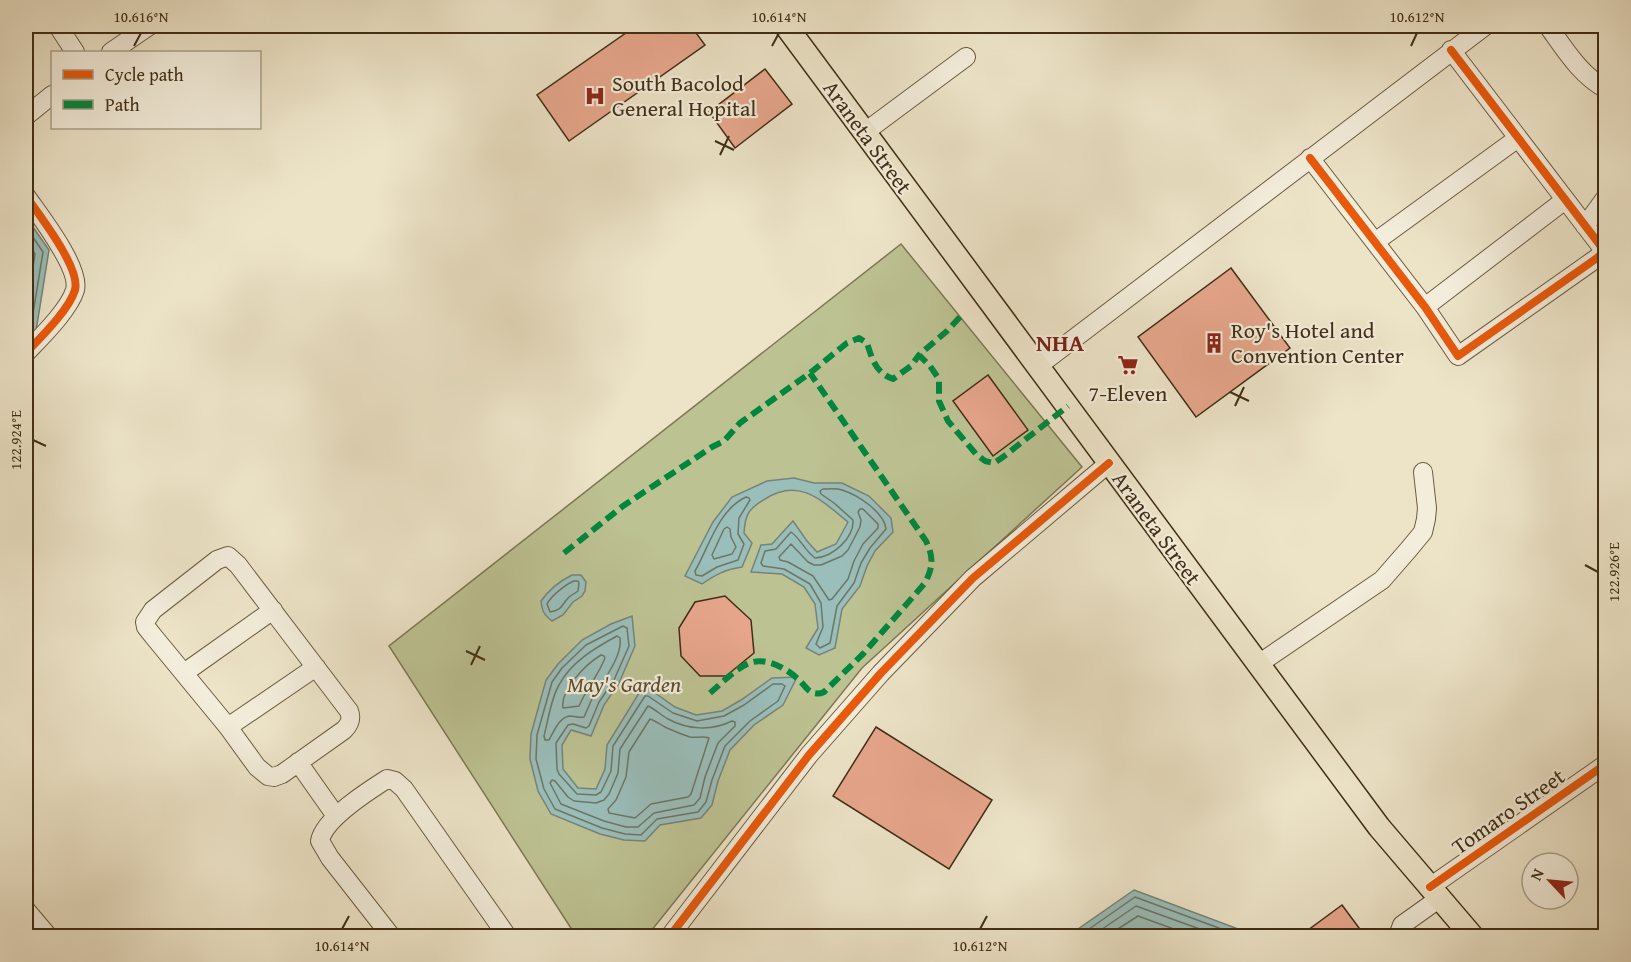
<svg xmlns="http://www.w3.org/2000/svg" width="1631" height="962" font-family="'Gentium Book Plus',serif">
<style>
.green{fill:#bdc293;stroke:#7e7854;stroke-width:1.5}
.water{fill:#9abeba;stroke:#768478;stroke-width:1.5}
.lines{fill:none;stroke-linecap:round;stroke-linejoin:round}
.shore{stroke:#6d7667;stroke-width:1.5}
.building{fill:#e7a68c;stroke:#402e14;stroke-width:1.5}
.minor-casing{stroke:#6b5c41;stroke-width:20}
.major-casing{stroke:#402e14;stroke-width:25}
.minor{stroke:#f3eddb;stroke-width:18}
.major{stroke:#ede4c8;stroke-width:22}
.quiet{stroke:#00873e;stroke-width:6;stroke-dasharray:12 6;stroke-linecap:butt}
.cycleway-casing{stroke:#f3eddb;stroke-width:11}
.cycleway{stroke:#e8590c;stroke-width:8}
.ticks{fill:none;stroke:#402e14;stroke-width:2}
.labels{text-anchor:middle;stroke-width:4.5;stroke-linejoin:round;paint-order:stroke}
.poi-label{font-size:22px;fill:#402e14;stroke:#f3eddb;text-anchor:start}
.street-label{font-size:22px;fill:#402e14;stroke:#f3eddb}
.park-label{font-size:22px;font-style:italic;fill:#594c2d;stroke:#f3eddb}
.neighbourhood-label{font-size:24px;font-weight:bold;fill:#7a1f14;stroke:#f3eddb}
.neatline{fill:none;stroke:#402e14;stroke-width:2}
.ticks-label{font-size:15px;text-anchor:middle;fill:#402e14}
</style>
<rect width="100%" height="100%" fill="#ede4c8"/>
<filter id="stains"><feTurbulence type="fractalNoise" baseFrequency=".00333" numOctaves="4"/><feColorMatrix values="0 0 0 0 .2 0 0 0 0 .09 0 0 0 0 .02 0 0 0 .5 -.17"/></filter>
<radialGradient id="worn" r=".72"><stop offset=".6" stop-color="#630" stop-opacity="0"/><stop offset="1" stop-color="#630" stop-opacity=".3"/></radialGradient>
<!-- green -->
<path class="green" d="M901,244L1082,467L862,668L647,936H576L389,646Z"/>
<!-- water -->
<path class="water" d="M26,217L49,250L36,331L26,337Z
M794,478L814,483H842L869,496L891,518L893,532L875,551L867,566L860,586L842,609L835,648L819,655L806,648L818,628L815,604L804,587L782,574L751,572L761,545L772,544L793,521L807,541L817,552L836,544L848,522C821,500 799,477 765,499C748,509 745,515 744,533L752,543L742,567C726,569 715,575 702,584L685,576L713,522L732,497L767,481Z
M572,575H581L586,582L585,591L582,596L573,602L563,615L552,621C544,615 542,611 541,601C548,591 560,581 572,575Z
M632,616L635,646L619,683L604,705L591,736L571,730L562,745L563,769L578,788L596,789L605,769L607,745L644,685L675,707L696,715L722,711L741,700L772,678L797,677L783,705L754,725L730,750L718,781L712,805L701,818L660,825L645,841L624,840L600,834L551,814L538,791L530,759L531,734L546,680L558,664L582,640L611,624Z
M1134,890L1241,930L1243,936H1068Z"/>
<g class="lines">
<!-- shore -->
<path class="shore" d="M26,227L43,252L31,326L26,330
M26,240L35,254L26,313
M823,489C829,489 836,488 842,490C858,495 884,512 886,529L870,548L861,563L854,583L837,606L830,643L820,648L816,644L823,627L821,603L810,584L784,569L763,566L761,563L765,551L776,549L791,532C800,538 805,551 815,558C833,557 854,538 853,520L834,503L821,494L820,491Z
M746,497L749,498L750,500L739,518L738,534L744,544L738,560L717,567L702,576L696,575L695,571C709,547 718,510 746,497Z
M860,509H863L878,524V528L863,544L854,561L848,579L832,599L829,600L813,576L788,562L780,560L779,557L791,544L808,562L814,565H821L842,556L848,550L860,527L861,520L858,512Z
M727,527L730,529L731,537L736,547L732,554L714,559L712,555L724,529Z
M574,581H578L579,583L578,591C575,593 572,595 569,597C561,605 563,610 550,612L547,604C551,596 566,584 574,581Z
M623,626L627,628L629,646L614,680L599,702L589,726L586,728L573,724L568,725L556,743L557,769L559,774L577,794L596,795L601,792L611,771L613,746L645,696H648L673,713L697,721L724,716L744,705L773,684H782L785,686L778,701L750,721L725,746L712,780L706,802L698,812L657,819L641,835L625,834L602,828L555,809L544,789L536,759L537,735L552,682L562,668L586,645Z
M617,636L620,638C623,657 601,683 592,699C589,705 587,711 584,717C579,718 575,716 569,716C559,718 554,731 549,740H545L544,736C548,721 551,698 559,685C571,662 595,648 617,636Z
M601,655L604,656L605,658C598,676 586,689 579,706L563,708C560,690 586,664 601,655Z
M648,706C655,709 661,715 668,719C688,730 712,731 732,721L735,722V726L718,743L705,777L700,798L694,805L654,813L638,827H626L604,821L561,804L550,783L552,780L555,781L568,797L574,801L596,803L604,800L609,794L618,773L620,749Z
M650,719C656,721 661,725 667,728C674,731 683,735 690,737C697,738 703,736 709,738L691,794L688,797L651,804L635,818L609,813L608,809L616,800L626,777L629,752Z
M1079,936L1135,897L1235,934L1237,936
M1092,936L1136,906L1219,936
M1107,936L1138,916L1193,936"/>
</g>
<!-- building -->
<path class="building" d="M636,26H691L705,45L569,141L537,95Z
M765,69L792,104L735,148L709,112Z
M1231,268L1290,348L1196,417L1138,337Z
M988,375L1028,430L993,456L953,401Z
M725,596L751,620L754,653L726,676H700L681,656L679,628L695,602Z
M876,727L992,800L949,869L833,796Z
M1342,905L1365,936H1300Z"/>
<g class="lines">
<!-- minor casing -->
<g class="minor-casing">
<path id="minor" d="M58,26L75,52
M1548,26C1564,48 1580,75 1606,89
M111,52L149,26
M26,116L52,95
M865,132L966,57
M1310,158L1425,307L1458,356L1597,258L1603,252V249L1451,50
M26,196C39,215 81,268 75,290C69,310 40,338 26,353
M1585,226L1606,197
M1375,242L1518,138
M1425,307L1565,200
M1038,366L1485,26
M228,556L238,565L349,711C352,719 350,724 344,730L282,774L274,777L268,776L257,767L228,727L154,637L146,627L145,622L153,610L217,560Z
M1257,665L1382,580L1409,549L1423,532L1426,519L1427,508L1423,472
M184,673L273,610
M228,727L316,667
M298,762L336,816
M1430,887L1606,764
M26,910L48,936
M391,936L330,858L320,841C324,819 368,791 387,779L395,781L404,789L507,936
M670,936L809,755L881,673L973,578L1109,463
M1398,936L1402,925L1440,898"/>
</g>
<!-- major casing -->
<g class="major-casing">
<path id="major" d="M786,26L1379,827L1472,936"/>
</g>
<!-- minor -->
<use href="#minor" class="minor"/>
<!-- major -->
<use href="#major" class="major"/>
<!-- quiet -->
<path class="quiet" d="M960,317L947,331L919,355L930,366L939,379V401L948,421L976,454L985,461L994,463L1003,457L1068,406
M564,553L623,506L712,447L724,441L740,423L810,373L847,343L859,338L867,343C872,359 876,373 893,379L911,366L919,355
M710,693C722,683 733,671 747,664C764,656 785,667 798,679C802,682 806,689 811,692C815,694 820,694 824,692L863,654L925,583C933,567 934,558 926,541L810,373"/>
<!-- cycleway casing -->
<g class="cycleway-casing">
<path id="cycleway" d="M1310,158L1425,307L1458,356L1597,258L1603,252V249L1451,50
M26,196C39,215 81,268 75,290C69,310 40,338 26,353
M1430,887L1606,764
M670,936L809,755L881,673L973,578L1109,463"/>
</g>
<!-- cycleway -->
<use href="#cycleway" class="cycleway"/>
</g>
<!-- ticks -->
<path class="ticks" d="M134,46L141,33M772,46L779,33M1411,46L1417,33M715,141L734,150M720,155L729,136M1230,392L1249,401M1235,406L1244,387M33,440L46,446M1585,565L1598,572M466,651L485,660M471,665L480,646M342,929L349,916M980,929L987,916"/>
<!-- icons -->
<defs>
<g id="hospital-bare" transform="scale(1.62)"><path d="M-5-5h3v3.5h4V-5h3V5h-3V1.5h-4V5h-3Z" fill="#8f2418" stroke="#f3eddb" stroke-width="2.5" paint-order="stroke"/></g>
<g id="building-bare" transform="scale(1.62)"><path d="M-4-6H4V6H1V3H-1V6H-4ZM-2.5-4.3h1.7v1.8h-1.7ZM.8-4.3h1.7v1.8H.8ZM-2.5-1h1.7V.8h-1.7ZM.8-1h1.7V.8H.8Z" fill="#8f2418" stroke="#f3eddb" stroke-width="2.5" paint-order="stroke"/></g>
<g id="supermarket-bare" transform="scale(1.62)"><path d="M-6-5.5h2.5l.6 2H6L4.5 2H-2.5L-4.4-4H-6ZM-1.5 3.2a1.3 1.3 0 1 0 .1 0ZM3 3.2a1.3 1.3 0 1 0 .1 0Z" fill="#8f2418" stroke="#f3eddb" stroke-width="2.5" paint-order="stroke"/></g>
</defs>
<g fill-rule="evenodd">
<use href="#hospital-bare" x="595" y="96"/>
<use href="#building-bare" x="1214" y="343"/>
<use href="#supermarket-bare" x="1128" y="365"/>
</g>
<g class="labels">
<!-- poi labels -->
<g class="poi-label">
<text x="612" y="91">South Bacolod<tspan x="612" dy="25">General Hopital</tspan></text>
<text x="1231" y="338">Roy's Hotel and<tspan x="1231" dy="25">Convention Center</tspan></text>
<text x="1128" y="401" text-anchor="middle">7-Eleven</text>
</g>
<!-- street labels -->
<g class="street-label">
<text transform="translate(868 137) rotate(54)" y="8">Araneta Street</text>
<text transform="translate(1157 528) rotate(54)" y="8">Araneta Street</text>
<text transform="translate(1508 811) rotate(-35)" y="8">Tomaro Street</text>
</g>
<!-- park labels -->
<g class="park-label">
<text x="624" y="692">May's Garden</text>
</g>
<!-- neighbourhood labels -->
<g class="neighbourhood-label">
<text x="1060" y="351">NHA</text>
</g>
</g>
<!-- margin -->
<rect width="1631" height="962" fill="none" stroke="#ede4c8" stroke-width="66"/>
<!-- legend -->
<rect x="51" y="51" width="210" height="78" fill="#f3eddb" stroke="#aba18b" stroke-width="1.5"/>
<rect x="63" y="70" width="30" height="9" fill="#e8590c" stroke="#aba18b" stroke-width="1.5"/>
<text x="105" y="81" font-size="18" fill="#402e14">Cycle path</text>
<rect x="63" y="100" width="30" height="9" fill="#00873e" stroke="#aba18b" stroke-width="1.5"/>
<text x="105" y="111" font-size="18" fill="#402e14">Path</text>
<!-- north arrow -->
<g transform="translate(1550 881) rotate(296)"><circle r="28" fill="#f3eddb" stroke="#aba18b" stroke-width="1.5"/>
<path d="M0-4.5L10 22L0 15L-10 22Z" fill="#8f2418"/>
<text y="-9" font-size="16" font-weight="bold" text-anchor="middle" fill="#402e14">N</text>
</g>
<rect x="33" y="33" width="1565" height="896" class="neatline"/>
<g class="ticks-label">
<text x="141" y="22">10.616°N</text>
<text x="779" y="22">10.614°N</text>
<text x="1417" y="22">10.612°N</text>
<text transform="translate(16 440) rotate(-90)" y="5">122.924°E</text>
<text transform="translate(1614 572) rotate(-90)" y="5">122.926°E</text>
<text x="342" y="951">10.614°N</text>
<text x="980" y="951">10.612°N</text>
</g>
<rect width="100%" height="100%" filter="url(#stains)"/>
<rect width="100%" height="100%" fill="url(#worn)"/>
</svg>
